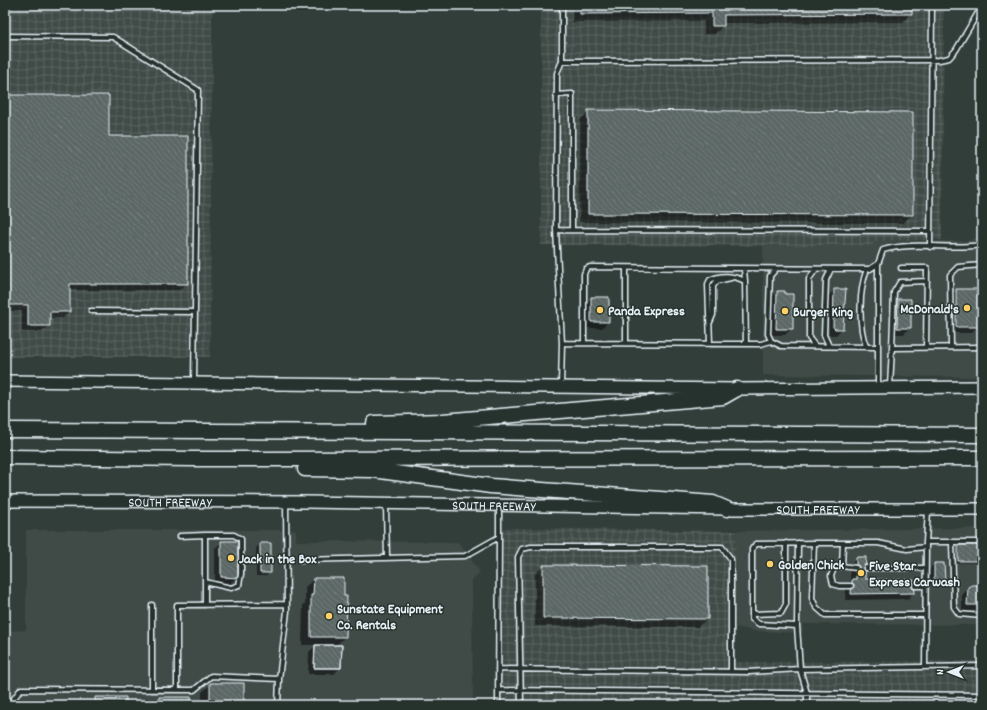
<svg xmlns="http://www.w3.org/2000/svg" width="987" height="710" font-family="Dekko,sans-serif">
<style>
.built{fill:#3f4b46}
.industrial{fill:url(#industrial-grid)}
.shadow{fill:#0007}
.building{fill:url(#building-back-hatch);stroke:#e8f1f8}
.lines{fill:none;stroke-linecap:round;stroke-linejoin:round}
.service-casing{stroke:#e8f1f8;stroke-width:7}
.secondary-casing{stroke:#e8f1f8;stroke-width:14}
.motorway-casing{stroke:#e8f1f8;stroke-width:17}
.service{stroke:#26332d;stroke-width:4}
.secondary{stroke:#26332d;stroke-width:11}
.motorway{stroke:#26332d;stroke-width:14}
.poi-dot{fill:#ffd166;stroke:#26332d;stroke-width:1.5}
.labels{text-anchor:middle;stroke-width:3;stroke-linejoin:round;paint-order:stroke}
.poi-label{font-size:14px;font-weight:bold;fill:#e8f1f8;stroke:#26332d;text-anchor:start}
.street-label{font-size:14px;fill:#e8f1f8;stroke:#26332d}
</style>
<defs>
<pattern id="industrial-grid" width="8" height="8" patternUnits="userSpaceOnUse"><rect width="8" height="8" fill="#3f4b46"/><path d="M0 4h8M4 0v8" fill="none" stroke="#5b6561"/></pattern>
<pattern id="building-back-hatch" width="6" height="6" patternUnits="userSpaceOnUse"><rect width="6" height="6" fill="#5c6865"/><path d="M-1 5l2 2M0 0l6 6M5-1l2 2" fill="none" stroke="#737e7c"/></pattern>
</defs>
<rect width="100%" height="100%" fill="#323e39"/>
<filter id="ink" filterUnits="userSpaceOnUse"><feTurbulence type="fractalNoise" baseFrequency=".025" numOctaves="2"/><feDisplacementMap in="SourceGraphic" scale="8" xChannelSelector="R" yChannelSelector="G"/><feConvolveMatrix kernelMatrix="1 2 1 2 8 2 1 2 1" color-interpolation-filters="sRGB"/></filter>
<g filter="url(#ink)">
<!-- built -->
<path class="built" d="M982,235V377L763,375V246H873V241H968Z
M982,528V625L803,624V633L755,631L736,627V531Z
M26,530H296V541L458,542L480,572L472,580L473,705H5V631L26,630Z"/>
<!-- industrial -->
<path class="industrial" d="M5,5H212L210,357H5Z
M541,5H944L942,240L874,241L873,246L541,245Z
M502,528L736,531L735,662L982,661V705H501Z"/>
<!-- shadow -->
<path class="shadow" d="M572,5H913L911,7V13L903,22L723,23V26L715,34H704V21L572,22Z
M5,96L108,137L187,283L180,290H69V312L63,318H49V326L42,332H22V311H5Z
M589,111L912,215L903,223L579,222L580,120Z
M834,290H845L844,327L836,335H829L828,297Z
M957,290L977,327L971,333H950V296Z
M777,292H784L792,328L785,335H770L771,298Z
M592,298L608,322L602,328H585V304Z
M898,300L910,327L904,334H891L892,306Z
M222,542L239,560L237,562V577L230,584L215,583V548Z
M260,544L270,572L266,576H256V548Z
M958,546H982V586H979L978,566L975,563H957V548Z
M857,558L864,580L914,592L908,599L845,600L846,587L850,582V565Z
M934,564L944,580L940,584H930V568Z
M543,566L707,619L698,627L535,626V574Z
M314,579H343L345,637L335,646L340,668L334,674H308L309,652L316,645H302L303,605L305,603V587Z
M968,588L982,589V611H962V594Z
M211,684L243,705H268H32L89,704L95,698L125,704H154L160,698L190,705H202V692Z"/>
<!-- building -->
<path class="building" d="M580,5H912V14L724,15V26H712V13L580,14Z
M5,95H109V136H188V284H70V312H50V326H28V305H7V283H5Z
M588,110L913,112V215L588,214Z
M834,289H846L843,329H835L833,327Z
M956,289H978V327H956Z
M777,291H785V294H793V329H776Z
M591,297H609V322H591Z
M898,299H911V328H897Z
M221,541H238V555H240V561L238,560V578L221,577Z
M260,543H271V573H260Z
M958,545H982V585H980V564L977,561H958Z
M856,557H866L865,579L914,580L915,593L851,594L852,579H856Z
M934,563H944L945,580H934Z
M543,565L708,566V619L543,618Z
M314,578H344V596H347L346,637H311V595H313Z
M972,585H977L979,588H982V605H967L968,587Z
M315,645H342L341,668H314Z
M315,645H342L341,668H314Z
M210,683H244V704L269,705H82V703H95V697H126V703H159V697H191V704H210Z
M32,703H82V705H32Z
M325,703H339V705H325Z"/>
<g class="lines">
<!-- service casing -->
<g class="service-casing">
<path id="service" d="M562,5V61L939,60L949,58L956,50L982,6
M5,36L113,37L198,90L194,381
M562,61L557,73L556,230L930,231
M556,95L572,94V230
M556,230L562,343L561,386
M930,247L932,5
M878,264V386
M901,268H927L926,347
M744,269L745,281
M776,269L770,276L768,334L771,341L781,346L877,347
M91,311L195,312
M710,322L713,315V286L717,281L731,278
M562,343L761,344L771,341
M584,343V274L586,269L590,267L870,269L878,264L883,250C915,241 949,250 982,245
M626,343V268
M710,344L708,284L710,280C722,274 734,276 745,281L746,344
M815,346L809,338V279L816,269
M829,346L824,335L826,280L831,269
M866,346C858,326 859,289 867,269
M951,347L950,275L958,267L982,265
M892,348L894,292L900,282L927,281
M890,386L892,348L982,347
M386,504L387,558
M928,511L926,542H982
M205,535H234L241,539V574L239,585L231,588L205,582
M180,536L205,535V605
M952,543L954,607L959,614L982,616
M301,560L465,556L499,537V505
M842,566L843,543
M866,568H926
M851,586H839L833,584L831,576L834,568L842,566L856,568
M915,586H926
M752,614L781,613L786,604V543
M925,615H825L816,607L812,598L814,543H878L907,549L926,547
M797,626L798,543
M925,666L926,542
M498,669L749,672L800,669L982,666
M152,690V605
M177,690V605L287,604
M498,690L982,695
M9,705L21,689L194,690L211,676L279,679L287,611L286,503
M278,705L279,679
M498,705L499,537
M521,705L518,557L522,549L531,547H722L731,559V672
M807,705V693L800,669L797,626L759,624L752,619V549L756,544L814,543"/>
</g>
<!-- secondary casing -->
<g class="secondary-casing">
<g id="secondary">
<path d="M5,381L737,389L982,387"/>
<path id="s1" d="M5,501L306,502L727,509H982"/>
</g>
</g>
<!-- motorway casing -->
<g class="motorway-casing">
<path id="motorway" d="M374,423L443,421L723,397L737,389
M5,430L982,435
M5,457L194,459L982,458
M305,469L373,470L491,486L713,503L727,509"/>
</g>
<!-- service -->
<use href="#service" class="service"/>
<!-- secondary -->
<use href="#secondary" class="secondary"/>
<!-- motorway -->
<use href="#motorway" class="motorway"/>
</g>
</g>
<!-- markers -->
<g class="poi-dot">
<circle cx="967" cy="308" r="4"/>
<circle cx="600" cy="310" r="4"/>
<circle cx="785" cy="311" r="4"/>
<circle cx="231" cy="558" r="4"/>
<circle cx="770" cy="564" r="4"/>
<circle cx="861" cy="573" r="4"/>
<circle cx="329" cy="616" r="4"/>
</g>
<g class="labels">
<!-- poi labels -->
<g class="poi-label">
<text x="959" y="313" text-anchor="end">McDonald's</text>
<text x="608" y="315">Panda Express</text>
<text x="793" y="316">Burger King</text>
<text x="239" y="563">Jack in the Box</text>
<text x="778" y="569">Golden Chick</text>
<text x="869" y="570">Five Star<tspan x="869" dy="16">Express Carwash</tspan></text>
<text x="337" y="613">Sunstate Equipment<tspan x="337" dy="16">Co. Rentals</tspan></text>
</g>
<!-- street labels -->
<g class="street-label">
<text dy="5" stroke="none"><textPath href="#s1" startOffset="165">SOUTH FREEWAY</textPath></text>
<text dy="5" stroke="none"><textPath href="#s1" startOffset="489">SOUTH FREEWAY</textPath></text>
<text dy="5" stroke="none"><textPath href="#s1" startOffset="813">SOUTH FREEWAY</textPath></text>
</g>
</g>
<!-- margin -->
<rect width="987" height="710" fill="none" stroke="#26332d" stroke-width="20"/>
<rect x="10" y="10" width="967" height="690" fill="none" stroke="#e8f1f8" stroke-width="1.5" filter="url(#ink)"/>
<!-- north arrow -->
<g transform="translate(949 672) rotate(270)" stroke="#26332d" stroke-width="3" paint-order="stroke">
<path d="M0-3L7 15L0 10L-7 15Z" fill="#e8f1f8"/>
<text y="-6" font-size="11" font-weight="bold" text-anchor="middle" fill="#e8f1f8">N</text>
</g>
</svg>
